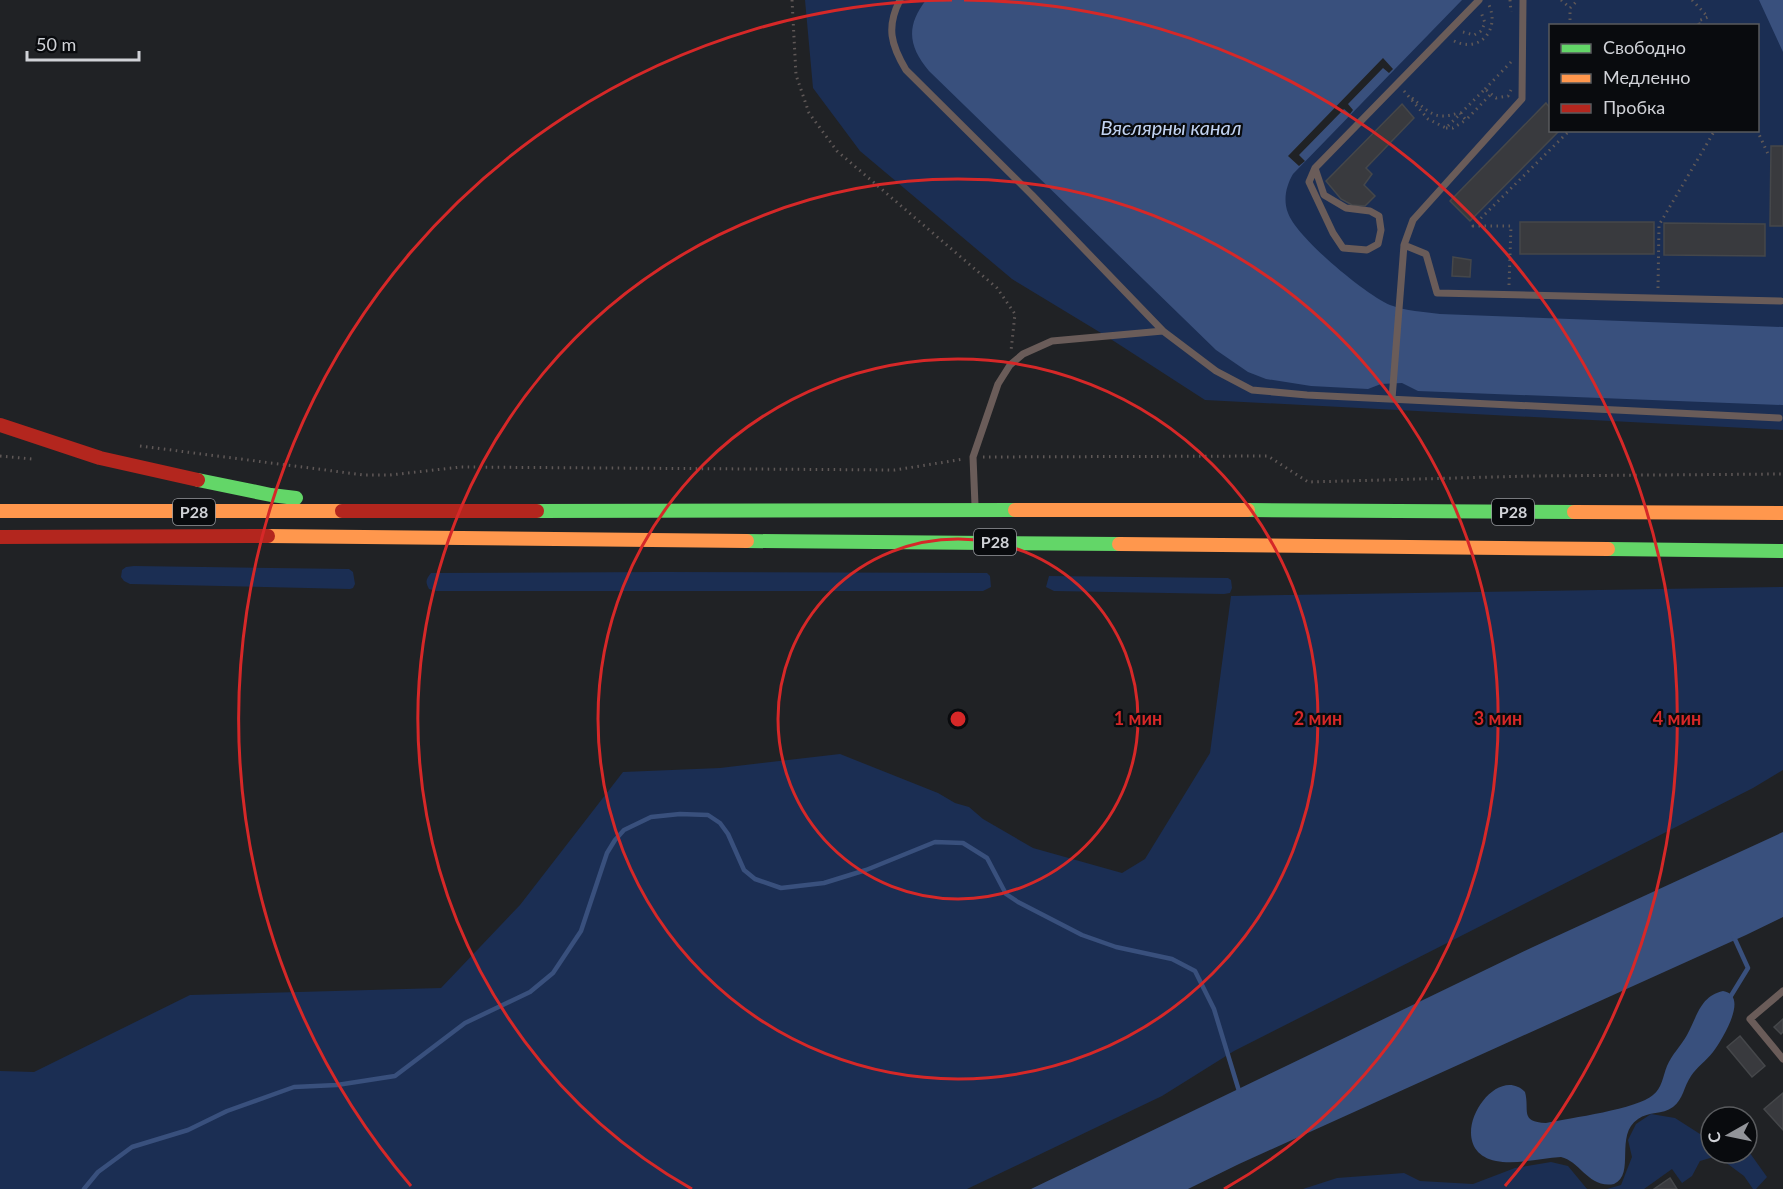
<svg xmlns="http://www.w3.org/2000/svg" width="1783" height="1189" font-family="Lato,sans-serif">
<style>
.green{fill:#1b2e53;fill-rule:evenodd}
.water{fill:#39507d}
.pier{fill:#202225}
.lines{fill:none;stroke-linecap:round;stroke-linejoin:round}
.stream{stroke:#39507d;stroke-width:4.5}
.building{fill:#393a3e;stroke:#45474a;stroke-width:1.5}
.path{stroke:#5f5857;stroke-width:3;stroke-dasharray:1.5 4.5;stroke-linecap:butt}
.lane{stroke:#6a5c59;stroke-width:7}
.fast{stroke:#63d668;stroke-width:14}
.slow{stroke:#ff974d;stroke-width:14}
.jam{stroke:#b3261e;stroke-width:14}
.ring{fill:none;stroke:#d62828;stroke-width:3}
.labels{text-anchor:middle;stroke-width:4.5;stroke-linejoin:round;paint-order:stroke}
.shield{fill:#090b0e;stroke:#94969b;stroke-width:1.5}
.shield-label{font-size:16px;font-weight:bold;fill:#d0d2d7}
.water-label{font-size:20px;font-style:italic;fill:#c2d3f1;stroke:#090b0e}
.centre{fill:#d62828;stroke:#090b0e;stroke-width:3}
.ring-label{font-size:18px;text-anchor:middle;font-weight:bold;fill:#d62828;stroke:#090b0e;stroke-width:4.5;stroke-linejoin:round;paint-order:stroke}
</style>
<rect width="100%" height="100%" fill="#202225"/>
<!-- green -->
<path class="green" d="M805,0H1783V430L1205,400L1106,336L1012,279L860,151L813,88ZM1550,26H1758V130H1550Z
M134,566L349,569L353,572L355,584L353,588L350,589L130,584L124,581L121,577L122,570L126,567Z
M659,572L987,573L990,576L991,587L983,591H436L429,589C425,582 426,579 431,573Z
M1049,576L1228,578L1231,580L1232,588L1230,593L1224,594L1054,591L1046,587Z
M1783,587V770L1753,788L1234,1051L1162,1096L967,1189H0V1071L34,1072L190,995L441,988L520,905L623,772L720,768L840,754L938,793L955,803L969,807L983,819L1033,848L1122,873L1145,859L1210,753L1231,596Z
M1651,1114L1675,1118L1700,1134L1711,1133V1153H1747V1149L1767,1177L1756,1189H1753L1744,1176L1717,1156L1700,1161L1692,1176L1682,1183L1672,1169L1644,1189H1607L1621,1185L1632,1157L1628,1140L1636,1124Z
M1551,1162L1568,1166L1587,1189H1303L1337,1178L1404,1173L1420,1181L1473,1184L1515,1168Z"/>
<!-- water -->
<path class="water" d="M926,0H1462L1293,174C1286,186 1283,200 1288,213C1297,238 1366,295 1390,305C1406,311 1424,312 1440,314L1783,327V405L1418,391L1402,383L1381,384L1368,389L1311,386L1266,379L1248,372L1216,350L929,71C908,46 906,26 926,0Z
M1759,0H1783V52Z
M1783,832V917L1746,935L1239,1164L1188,1189H1031L1533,947Z
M1723,991C1750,995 1722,1040 1713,1052C1706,1061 1697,1067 1691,1076C1684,1086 1683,1100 1673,1107C1662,1115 1649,1111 1638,1119C1614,1135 1636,1174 1614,1184C1589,1189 1580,1161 1561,1157C1540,1158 1516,1165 1496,1161C1439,1149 1493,1060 1525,1092C1530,1110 1519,1122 1546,1123C1570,1118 1638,1109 1653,1095C1662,1088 1663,1076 1667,1066C1672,1054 1681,1046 1687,1035C1697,1017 1700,996 1723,991Z"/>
<!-- pier -->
<path class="pier" d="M1383,58L1393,69L1389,73L1383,68L1348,104L1353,110L1350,114L1344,109L1299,155L1305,161L1299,166L1288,156Z"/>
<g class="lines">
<!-- stream -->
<path class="stream" d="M1729,999L1748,968L1733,935
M84,1189L98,1172L132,1147L188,1130L227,1111L294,1087L337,1085L395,1076L465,1023L530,992L553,973L581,931L607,853L615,840L624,830L651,817L680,814L708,815L720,823L728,834L744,870L755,879L781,888L824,883L866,870L935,842L963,843L987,858L1006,894L1018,902L1082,935L1116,947L1172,959L1195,971L1214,1009L1239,1091"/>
</g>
<!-- building -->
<path class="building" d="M1546,103L1550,108V130H1560L1470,221L1450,201Z
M1402,104L1414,118L1366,168L1372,174L1364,185L1375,196L1365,206L1352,205L1341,199L1326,181Z
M1771,146H1783V226H1770Z
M1520,222H1654V254H1520Z
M1664,223L1765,224V256L1664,255Z
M1453,257L1471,260L1470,277L1452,276Z
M1783,1019V1032L1781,1034L1774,1027Z
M1740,1036L1765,1066L1752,1077L1727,1047Z
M1783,1093V1130L1764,1109Z
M1670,1178L1677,1189H1654Z"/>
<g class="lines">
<!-- path -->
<path class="path" d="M792,0L796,75L809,113L837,151L997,288L1015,314L1011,351
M1510,0L1511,12
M1561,0L1570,8
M1692,0L1708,17L1698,21L1700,26
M1570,26V8L1578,0
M1463,32L1474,35L1481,31L1485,23L1481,12
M1454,41C1481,54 1501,28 1488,3
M1485,89L1511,62
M1404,91L1428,119L1446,128L1485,89L1496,98L1508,96L1511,90
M1412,98C1429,112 1435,121 1458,113
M1460,113L1466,120L1491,94
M1446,128H1453L1466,120
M1757,130L1768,154
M1509,285L1511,226H1473L1570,130
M1658,288L1659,225L1715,130
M140,446L364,475H390L461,467L895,470L964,459
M0,456L32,459
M983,457L1268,456L1308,482L1530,476L1783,474"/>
<!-- lane -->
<path class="lane" d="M900,0C886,27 891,45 906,70L1032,195L1163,331
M1315,168L1324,195L1346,208L1370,211L1379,216L1381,230L1378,244L1367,250L1343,248L1333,233L1309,182L1315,168L1479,0
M1404,245L1426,254L1437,293L1781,301
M1392,399L1404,245L1413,220L1522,99L1523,0
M975,505L973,457L998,384L1010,365L1023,354L1052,341L1163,331L1216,371L1252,390L1307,395L1779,418
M1783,991L1750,1019L1783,1059"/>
<!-- fast -->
<path class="fast" d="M198,480L271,495L296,498
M1248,510L1574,512
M537,511L1015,510
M747,541L1119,544
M1608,549L1783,551"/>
<!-- slow -->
<path class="slow" d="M1015,510H1248
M0,511H342
M1574,512L1783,513
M268,536L747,541
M1119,544L1608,549"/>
<!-- jam -->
<path class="jam" d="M0,425L100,458L198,480
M342,511H537
M0,537L268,536"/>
</g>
<!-- distance rings -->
<g class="ring">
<circle cx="958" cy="719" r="180"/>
<circle cx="958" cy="719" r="360"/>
<path d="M692 1189A540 540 0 1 1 1224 1189"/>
<path d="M411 1186A719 719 0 0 1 952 0M964 0A719 719 0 0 1 1505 1186"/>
</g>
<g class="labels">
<!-- shield labels -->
<g class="shield">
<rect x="173" y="499" width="42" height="26" rx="4.5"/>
<rect x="1492" y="499" width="42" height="26" rx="4.5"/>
<rect x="974" y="529" width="42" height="26" rx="4.5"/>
</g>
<g class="shield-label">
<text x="194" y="518">Р28</text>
<text x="1513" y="518">Р28</text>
<text x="995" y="548">Р28</text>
</g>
<!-- water labels -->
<g class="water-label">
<text x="1171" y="135">Вяслярны канал</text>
</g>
</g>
<circle cx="958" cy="719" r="9" class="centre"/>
<g class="ring-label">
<text x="1138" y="725">1 мин</text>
<text x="1318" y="725">2 мин</text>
<text x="1498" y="725">3 мин</text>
<text x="1677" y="725">4 мин</text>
</g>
<!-- legend -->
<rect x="1549" y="24" width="210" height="108" fill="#090b0e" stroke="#595b5e" stroke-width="1.5"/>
<rect x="1561" y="44" width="30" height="9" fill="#63d668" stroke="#595b5e" stroke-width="1.5"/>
<text x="1603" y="54" font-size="18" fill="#d0d2d7">Свободно</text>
<rect x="1561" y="74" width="30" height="9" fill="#ff974d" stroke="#595b5e" stroke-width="1.5"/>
<text x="1603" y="84" font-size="18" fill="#d0d2d7">Медленно</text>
<rect x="1561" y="104" width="30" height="9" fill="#b3261e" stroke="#595b5e" stroke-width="1.5"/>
<text x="1603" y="114" font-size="18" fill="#d0d2d7">Пробка</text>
<!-- north arrow -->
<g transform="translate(1729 1135) rotate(261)"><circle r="28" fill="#090b0e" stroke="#595b5e" stroke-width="1.5"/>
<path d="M0-4.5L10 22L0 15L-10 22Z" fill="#929499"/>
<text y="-9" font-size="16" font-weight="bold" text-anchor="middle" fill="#d0d2d7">С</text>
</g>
<!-- scale -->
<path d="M27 51v9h112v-9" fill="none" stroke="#d0d2d7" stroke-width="3"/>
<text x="36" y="51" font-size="18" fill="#d0d2d7" stroke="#090b0e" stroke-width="4.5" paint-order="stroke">50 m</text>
</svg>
